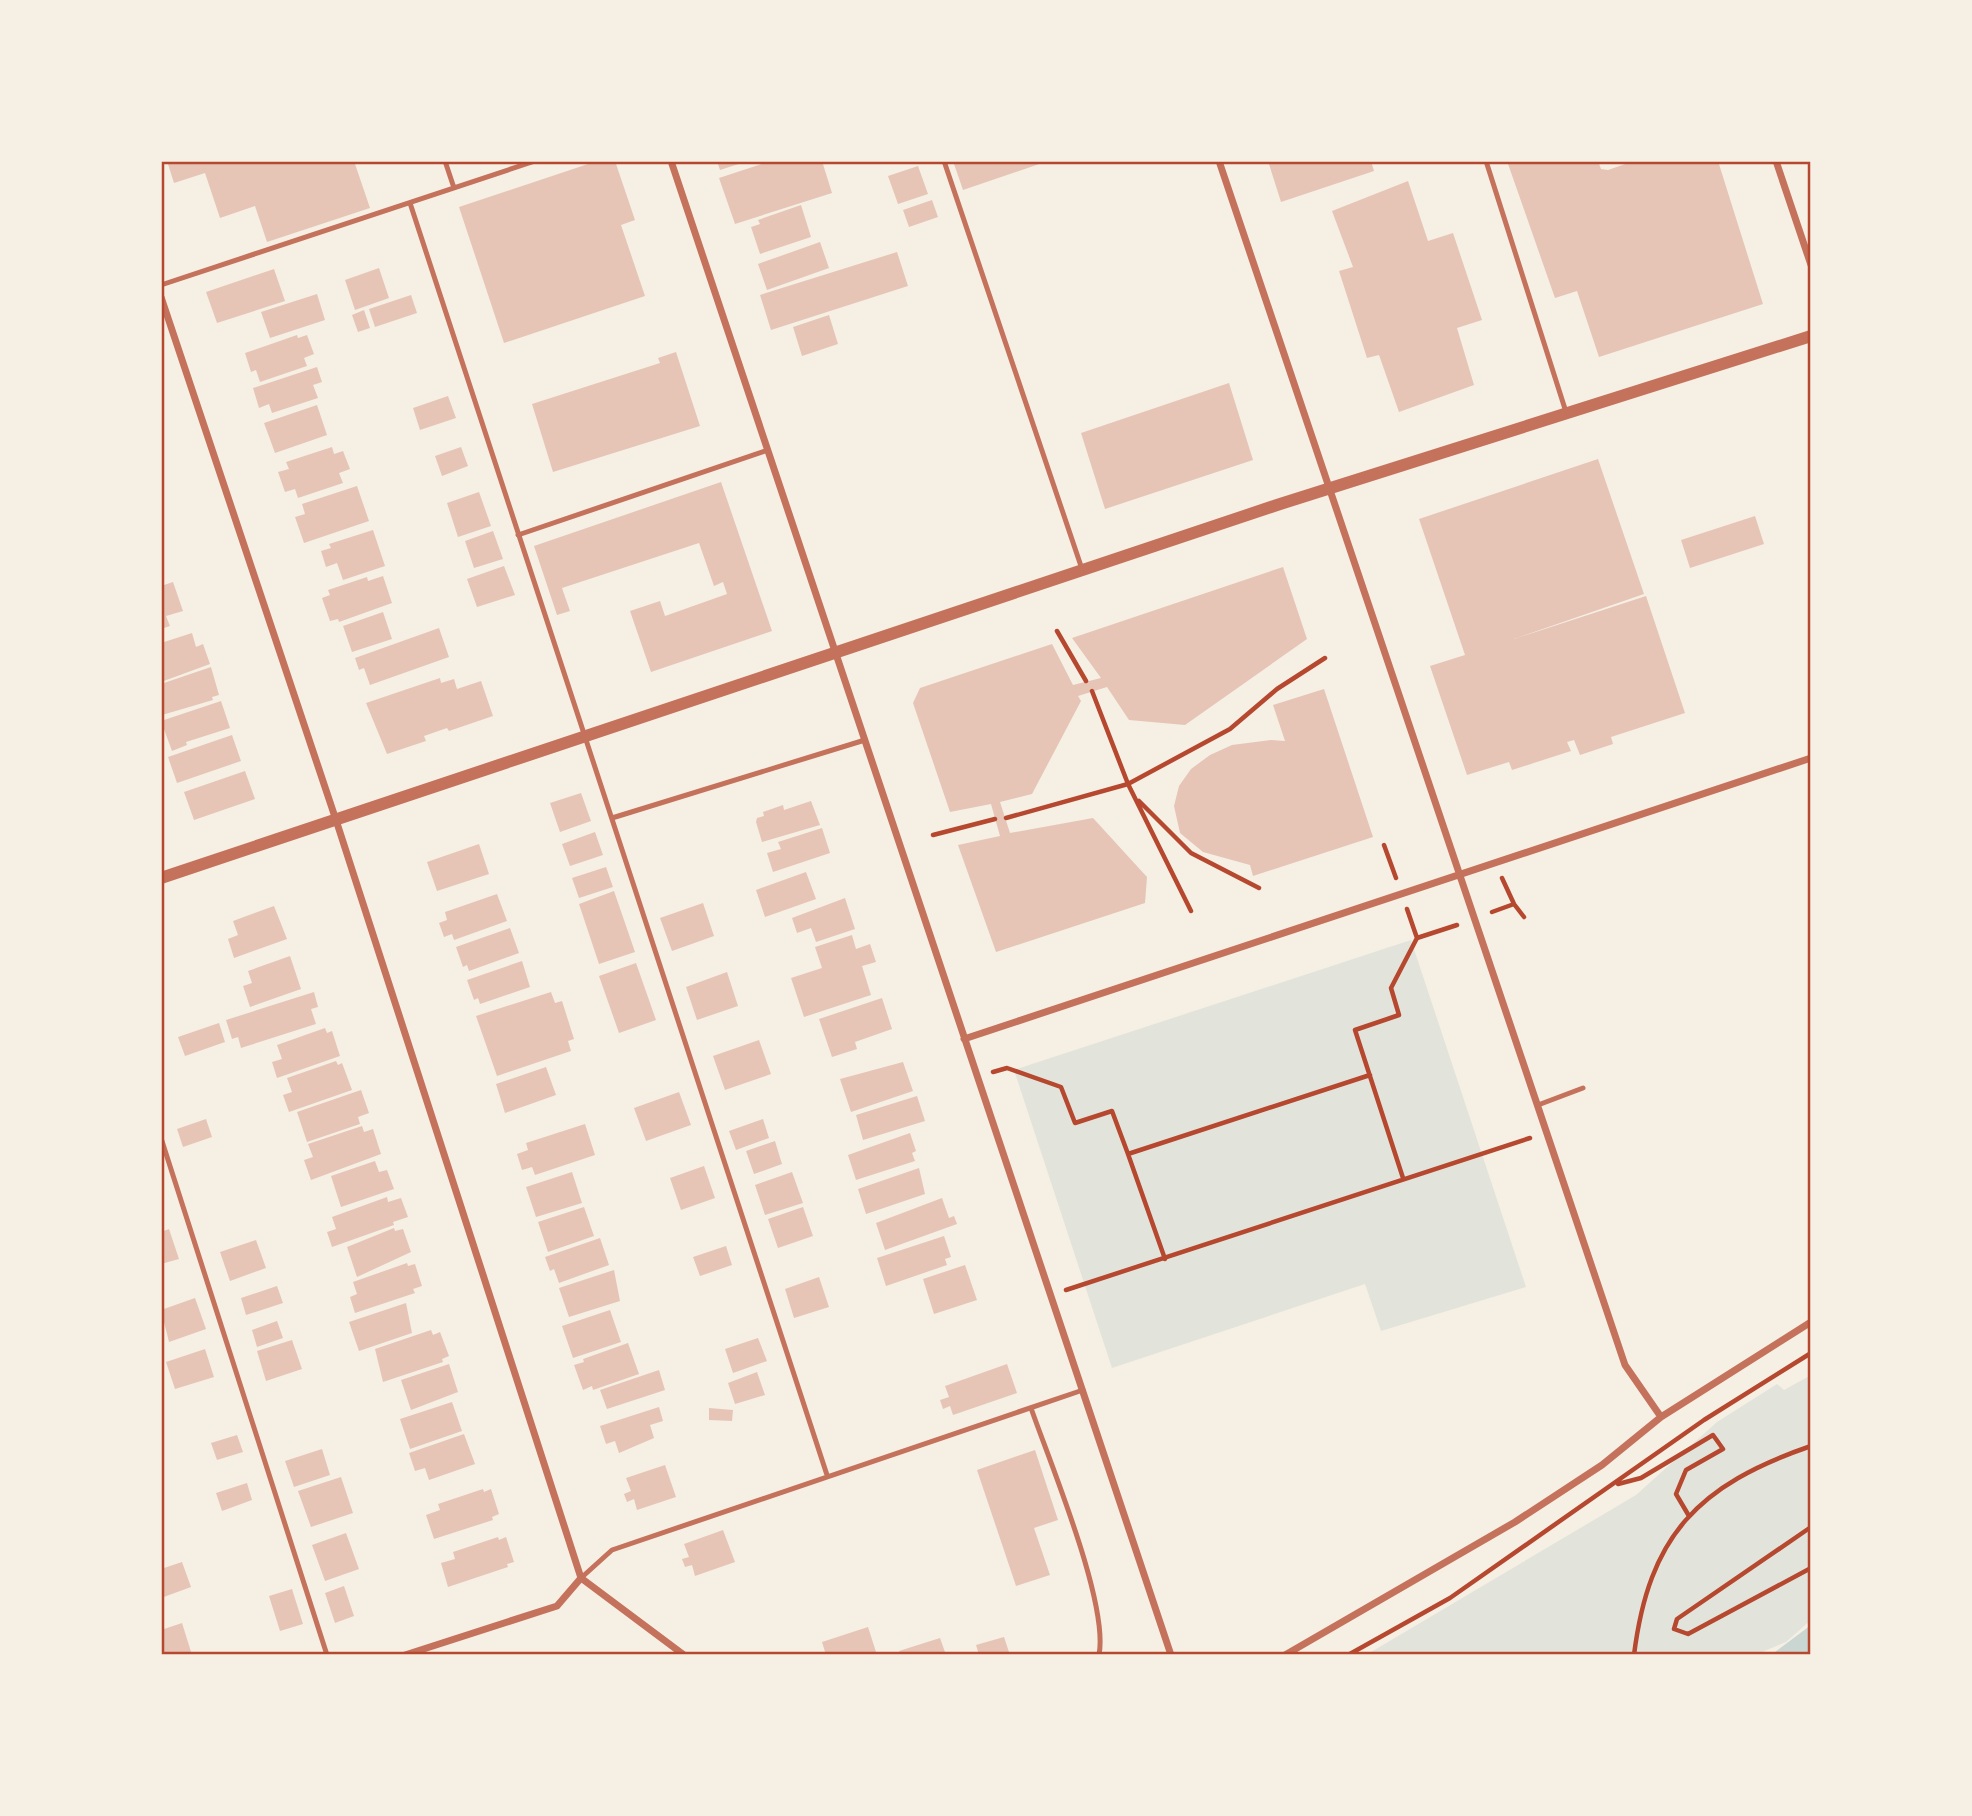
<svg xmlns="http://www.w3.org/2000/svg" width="1972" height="1816" font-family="Merriweather,serif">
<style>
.green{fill:#e2e4dc}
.water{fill:#c9d6d2}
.building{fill:#e6c5b7}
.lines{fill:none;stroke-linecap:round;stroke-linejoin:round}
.path{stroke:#b5482f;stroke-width:4.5}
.service{stroke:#c5725c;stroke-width:5}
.minor{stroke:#c5725c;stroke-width:7}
.tertiary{stroke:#c5725c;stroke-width:12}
.neatline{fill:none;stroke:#b5482f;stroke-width:2.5}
</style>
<rect width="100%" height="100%" fill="#f6efe4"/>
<!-- green -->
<path class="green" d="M1411,940L1526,1287L1381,1331L1365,1284L1112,1368L1014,1070Z
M1811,1375V1620L1786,1642L1755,1655H1366L1636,1495L1717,1422L1777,1384L1784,1390Z"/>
<!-- water -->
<path class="water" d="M1811,1625V1655H1771Z"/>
<!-- building -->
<path class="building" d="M167,161H354L370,208L267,242L255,206L220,218L205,173L174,183Z
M597,161H615L635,220L621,225L645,296L504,343L459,207Z
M717,161H745V162L720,170Z
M771,161H822L832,193L735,224L719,178Z
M953,161H1048L963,190Z
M1268,161H1371L1374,171L1281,202Z
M1507,161H1598L1601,169L1608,170L1634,161H1718L1763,304L1599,357L1577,291L1555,298Z
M918,166L928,194L898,204L888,176Z
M1408,181L1428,241L1453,233L1482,320L1457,328L1474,385L1399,412L1379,355L1367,358L1339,271L1353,267L1332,211Z
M932,200L938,217L909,227L903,210Z
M801,205L811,237L760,254L751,227L760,224L758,220Z
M820,242L829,268L767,290L758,264Z
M897,252L908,286L771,330L760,295Z
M379,268L389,298L355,310L345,280Z
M274,269L285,301L217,323L206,292Z
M317,294L325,320L270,338L261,312Z
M411,295L417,313L375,327L369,309Z
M364,310L370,328L358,332L352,315Z
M829,315L838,344L802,356L793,327Z
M297,335L298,338L307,335L314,354L304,358L307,366L260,382L256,370L251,372L245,353Z
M676,352L700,426L553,472L532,404L660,363L658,358Z
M317,367L322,382L313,385L318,398L272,413L269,404L259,408L253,388Z
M1229,383L1253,460L1105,509L1081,433Z
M448,396L456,418L420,430L413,408Z
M317,405L327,435L275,453L264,423Z
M332,447L334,454L343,451L350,469L339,473L343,483L298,498L295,489L285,492L278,472L289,469L286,462Z
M461,447L468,466L442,476L435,456Z
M1598,459L1644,594L1514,639L1646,596L1685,713L1611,737L1613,744L1580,755L1574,740L1567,742L1571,751L1512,770L1509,762L1467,775L1430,666L1465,655L1419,519Z
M721,482L772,631L651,672L630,611L660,601L665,616L727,594L723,582L714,586L699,543L562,588L570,611L557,615L534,546Z
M357,486L369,521L304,543L295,517L305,514L302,504Z
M479,492L491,526L458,537L447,503Z
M1755,516L1764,544L1690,568L1681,540Z
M373,530L385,566L343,580L337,563L326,567L321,551L331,548L329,544Z
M493,531L503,559L474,568L465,541Z
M504,566L515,595L477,607L467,579Z
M1283,567L1307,639L1185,725L1129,720L1107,687L1078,696L1081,701L1032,794L1000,802L1010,833L1093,818L1147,877L1145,903L996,952L958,845L1000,836L991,804L950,812L913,703L920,688L1052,644L1073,685L1101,678L1072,638Z
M383,576L392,603L339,622L338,619L330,621L322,598L330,595L328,590L367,577L368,581Z
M173,582L183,611L166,616L170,626L161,629V586Z
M383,612L392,639L352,652L343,626Z
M439,628L449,657L370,685L364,668L359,670L355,658Z
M192,633L196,647L203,644L210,664L161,682V643Z
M211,667L219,695L212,697L213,700L162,715L161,684Z
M440,678L441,683L454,679L457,689L481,681L493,716L449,731L447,728L424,736L426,741L387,754L366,703Z
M1324,689L1373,837L1253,876L1250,865L1203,852L1180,833L1174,806L1179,786L1191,769L1210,755L1232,745L1271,740L1285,741L1273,705Z
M221,701L230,728L186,742L187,745L172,751L161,721Z
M232,735L241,761L177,783L168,757Z
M245,771L255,799L194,820L184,792Z
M581,793L591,821L560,832L550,803Z
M811,801L820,825L762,842L756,822L757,818L764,816L763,812L783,805L784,810Z
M822,828L830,853L773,872L767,853L781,849L778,842Z
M595,832L603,855L570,866L562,844Z
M479,844L489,874L437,891L427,862Z
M606,867L613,887L579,898L572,878Z
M806,872L816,899L765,917L756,890Z
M614,891L635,952L599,964L579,904Z
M497,894L507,921L454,940L452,934L444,937L439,923L447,920L445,912Z
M845,898L855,929L816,942L811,928L797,933L792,918Z
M703,903L714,936L672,951L660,918Z
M274,906L287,939L234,958L228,939L238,935L233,921Z
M510,928L519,953L469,971L467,965L463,967L456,947Z
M852,935L856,949L870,944L876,962L862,966L871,995L804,1017L791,978L822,968L815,947Z
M290,956L301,989L250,1007L243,986L252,983L248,971Z
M522,961L530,987L480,1004L478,998L474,1000L467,980Z
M636,963L656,1020L619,1033L599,976Z
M727,972L738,1006L697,1020L686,987Z
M314,992L318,1007L311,1009L316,1024L241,1048L238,1037L232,1039L226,1020Z
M551,992L555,1003L562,1001L574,1039L568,1041L571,1051L497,1076L476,1016Z
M882,998L892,1029L855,1042L857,1049L832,1057L819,1019Z
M219,1023L225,1042L185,1056L178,1037Z
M325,1028L327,1033L332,1031L340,1056L277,1078L272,1062L282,1059L277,1045Z
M759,1040L771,1074L725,1090L713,1056Z
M336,1061L338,1065L342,1063L352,1090L289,1112L283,1095L292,1092L287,1078Z
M903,1062L913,1091L851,1112L840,1079Z
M546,1067L556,1095L505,1113L496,1084Z
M361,1090L369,1113L358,1117L360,1124L307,1142L297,1112Z
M679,1092L691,1125L646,1141L634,1108Z
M917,1096L925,1121L863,1140L856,1115Z
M206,1119L212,1137L183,1147L177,1129Z
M763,1119L769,1138L736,1150L729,1131Z
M585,1124L595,1155L535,1175L532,1167L522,1170L517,1154L528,1150L526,1143Z
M362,1126L364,1132L373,1129L381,1154L311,1180L304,1160L313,1157L308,1144Z
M910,1133L916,1151L912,1153L915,1161L856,1180L848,1155Z
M775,1141L782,1164L754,1174L746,1151Z
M375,1161L379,1172L387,1170L394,1189L341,1207L331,1176Z
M704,1166L715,1198L681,1210L670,1178Z
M919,1168L925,1194L866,1214L858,1189Z
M572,1172L582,1203L536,1217L526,1187Z
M792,1172L803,1203L765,1215L755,1185Z
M387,1197L388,1202L401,1198L408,1217L393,1222L394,1225L332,1247L327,1232L336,1229L332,1217Z
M942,1198L949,1218L954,1216L957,1224L885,1250L876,1223Z
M584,1207L594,1236L548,1252L538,1222Z
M803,1207L813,1236L778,1248L768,1219Z
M394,1228L395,1231L403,1229L411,1252L357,1277L347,1247Z
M169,1229L179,1259L161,1264V1232Z
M944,1236L951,1257L945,1259L947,1265L886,1286L877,1258Z
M600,1238L609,1265L559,1283L554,1269L550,1271L545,1257Z
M256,1240L266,1268L230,1281L220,1252Z
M726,1246L732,1265L700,1276L693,1257Z
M407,1263L408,1266L415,1264L422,1286L413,1289L415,1293L355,1313L350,1297L357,1294L353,1282Z
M965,1265L977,1300L934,1314L923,1279Z
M614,1270L620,1301L569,1317L559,1288Z
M819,1277L829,1307L794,1318L785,1289Z
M277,1286L283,1303L246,1315L241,1298Z
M195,1298L206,1329L169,1342L161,1310Z
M406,1303L412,1333L359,1351L349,1322Z
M610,1310L621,1342L573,1358L562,1326Z
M277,1321L283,1338L257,1347L252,1330Z
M431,1330L433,1335L440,1332L449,1356L442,1359L443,1362L383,1382L375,1349Z
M758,1338L767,1361L733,1373L725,1349Z
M292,1340L302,1369L266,1381L257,1351Z
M628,1343L639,1374L593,1390L592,1386L583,1390L574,1365L584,1362L583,1359Z
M205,1349L214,1377L175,1389L166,1362Z
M449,1364L458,1392L411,1410L401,1380Z
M1007,1364L1017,1393L953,1415L950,1406L943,1409L940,1400L949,1397L945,1386Z
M659,1370L665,1390L607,1409L600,1390Z
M757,1372L765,1395L735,1404L728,1383Z
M452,1402L462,1431L410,1449L400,1419Z
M659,1407L663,1421L650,1425L654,1438L619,1453L615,1441L606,1444L600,1426Z
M709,1408L733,1410L732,1421L709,1420Z
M464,1434L475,1464L429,1480L425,1468L415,1471L409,1453Z
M237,1435L243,1452L217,1460L211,1443Z
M322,1449L330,1475L294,1487L285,1461Z
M1035,1450L1058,1520L1034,1528L1050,1575L1016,1586L977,1470Z
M665,1465L676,1497L637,1510L634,1499L627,1502L624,1494L631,1491L626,1478Z
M341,1477L353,1513L311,1527L298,1491Z
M247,1483L252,1500L222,1511L216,1493Z
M483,1489L484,1492L491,1489L499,1514L492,1517L493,1520L434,1539L426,1515L440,1510L438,1504Z
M723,1530L735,1562L695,1576L692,1565L685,1567L682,1559L689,1557L684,1544Z
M346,1533L359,1569L325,1581L312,1545Z
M498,1537L499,1540L506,1537L514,1562L507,1564L508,1567L448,1587L441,1563L455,1559L453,1552Z
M182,1562L191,1587L161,1598V1569Z
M344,1586L354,1616L335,1623L325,1593Z
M292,1589L303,1624L280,1631L269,1596Z
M182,1623L192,1655H161V1630Z
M868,1627L877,1655H826L822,1642Z
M1004,1637L1010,1655H979L976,1645Z
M940,1638L946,1655H900L899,1651Z"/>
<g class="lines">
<!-- path -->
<path class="path" d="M1057,631L1086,681
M1092,691L1128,784L1191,911
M1139,801L1191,853L1259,888
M1006,818L1128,784L1230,729L1277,689L1325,658
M933,835L995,819
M1384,845L1396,878
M1502,878L1514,904L1524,917
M1407,909L1417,938
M1492,912L1514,904
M993,1072L1007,1068L1061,1087L1075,1123L1112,1111L1128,1154L1370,1075
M1128,1154L1165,1259
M1403,1178L1355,1030L1399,1015L1391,988L1417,938L1457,925
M1066,1290L1530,1138
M1618,1484L1641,1478L1713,1435L1723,1449L1686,1470L1676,1494L1689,1516
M1811,1527L1677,1619L1674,1629L1688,1634L1811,1568
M1348,1655L1450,1598L1704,1420L1811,1353
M1634,1655C1649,1535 1698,1485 1811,1446"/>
<!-- service -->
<path class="service" d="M445,161L454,188
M944,161L1082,569
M1486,161L1566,412
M410,203L827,1475
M161,285L535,161
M518,535L768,450
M612,818L865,740
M1538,1105L1583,1088
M161,1138L327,1655
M1031,1408C1050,1463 1109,1603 1099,1655
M581,1578L612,1550L1083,1390"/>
<!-- minor -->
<path class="minor" d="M671,161L1171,1655
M1219,161L1625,1365L1661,1417
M1776,161L1811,265
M161,297L336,820L581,1578L684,1655
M964,1039L1811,758
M405,1655L557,1606L581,1578
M1285,1655L1515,1522L1602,1465L1661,1417L1811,1322"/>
<!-- tertiary -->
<path class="tertiary" d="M161,878L1277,505L1811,336"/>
</g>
<!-- border -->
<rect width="1972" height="1816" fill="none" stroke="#f6efe4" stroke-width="326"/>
<rect x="163" y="163" width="1646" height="1490" class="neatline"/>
</svg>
